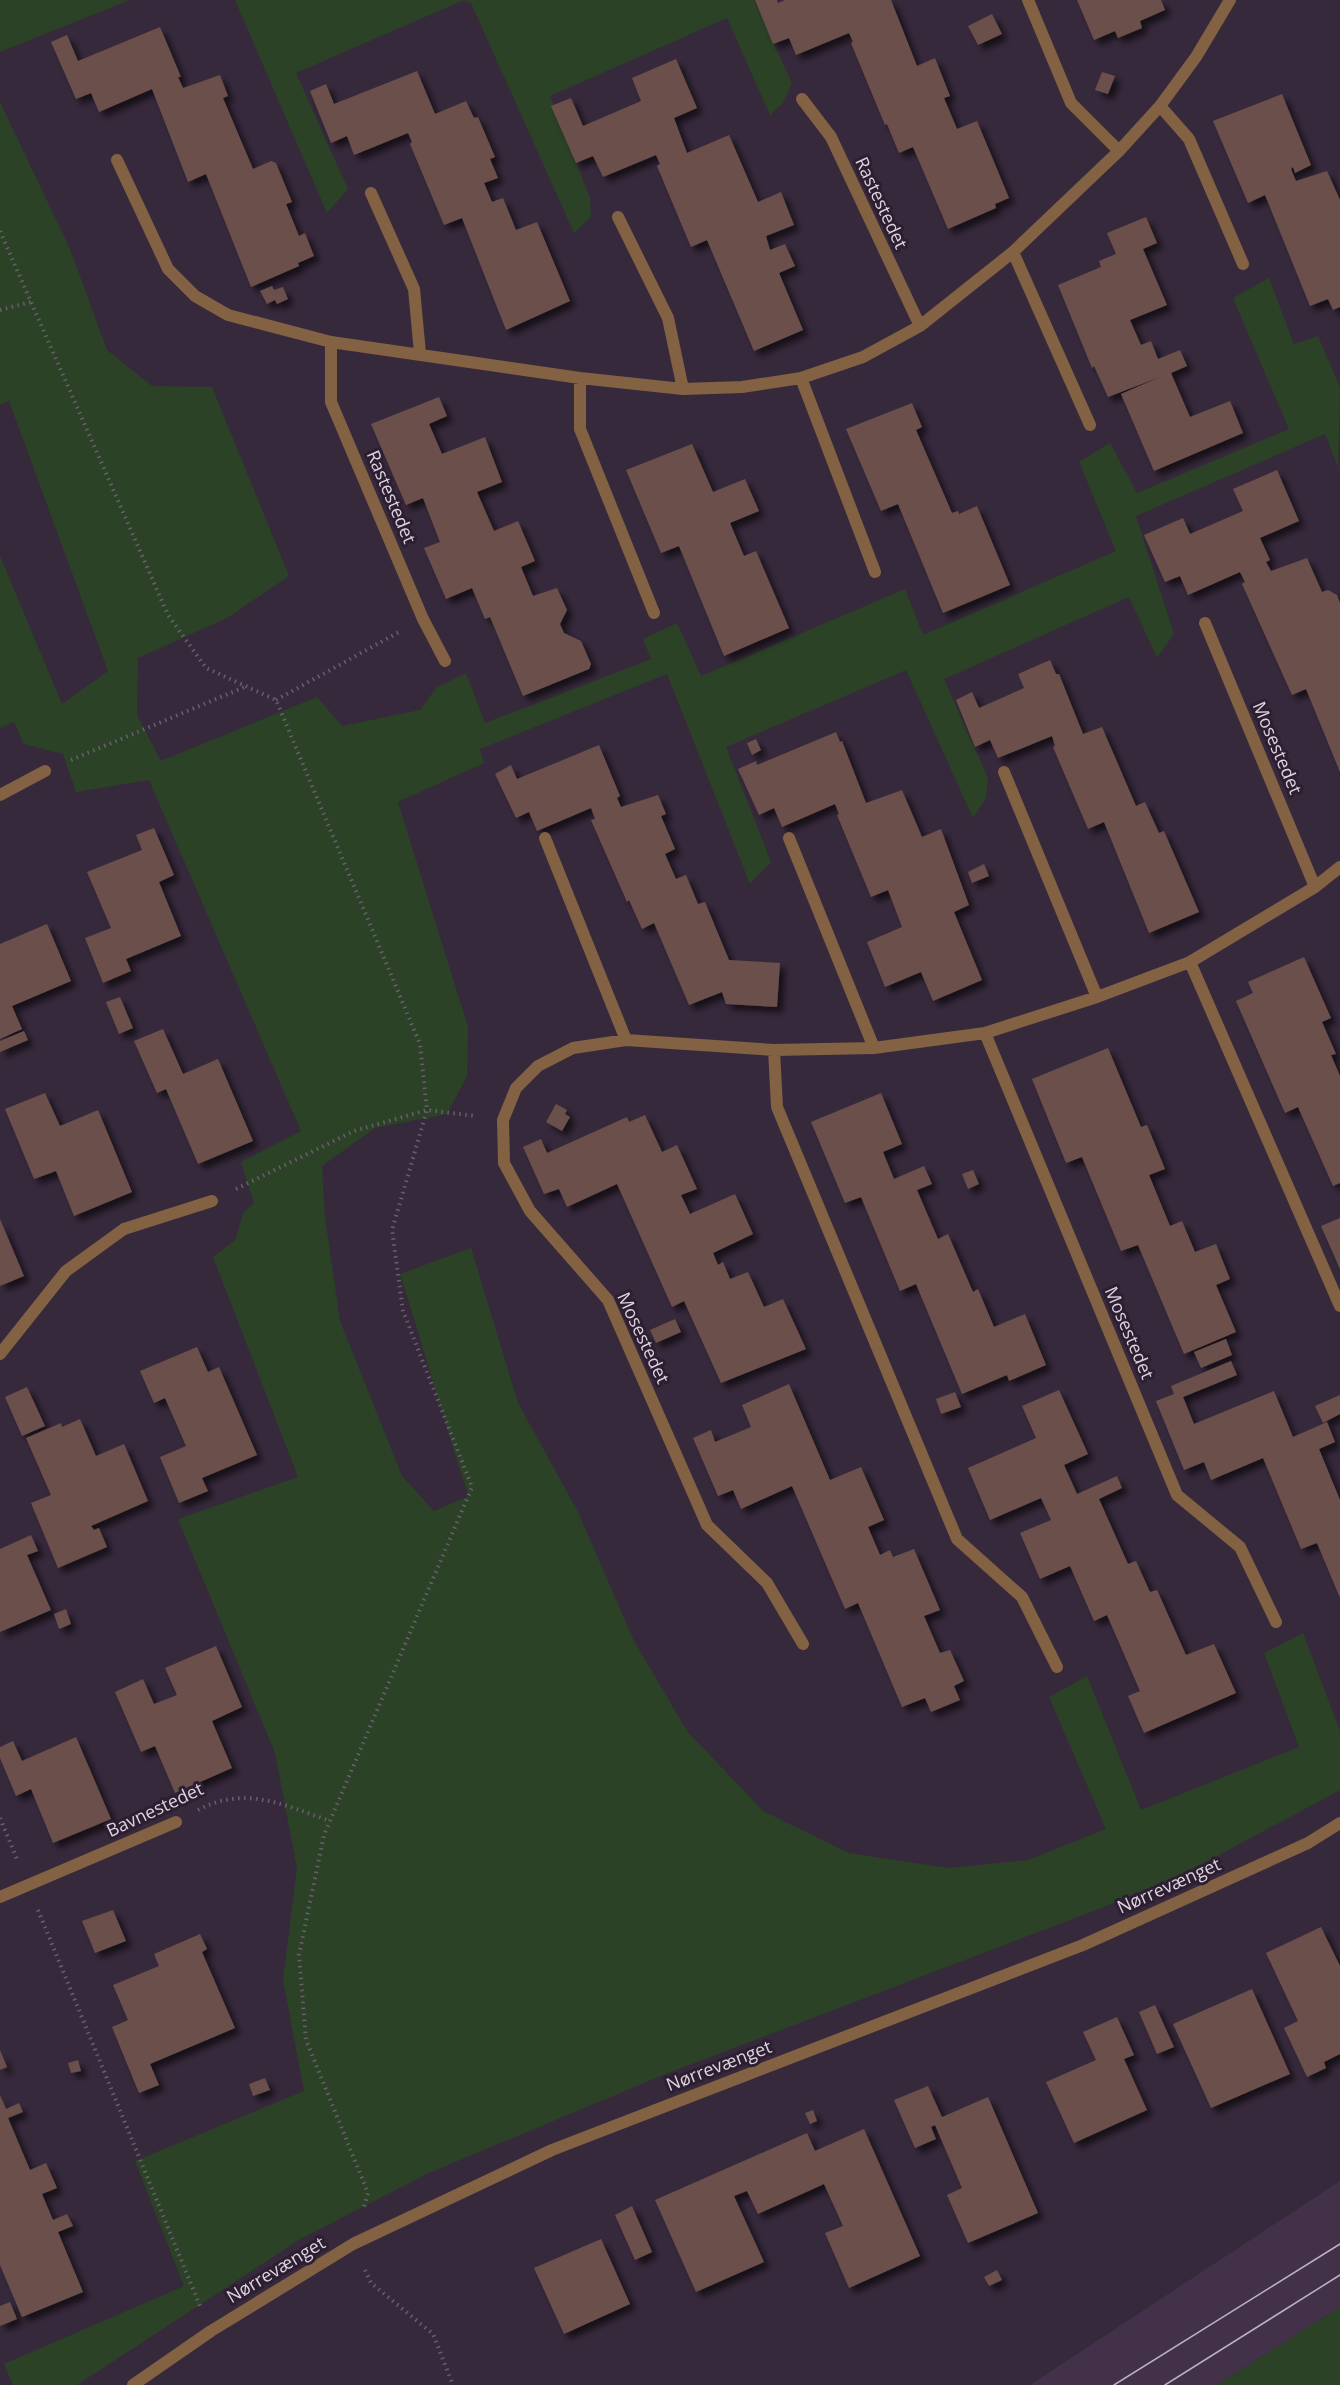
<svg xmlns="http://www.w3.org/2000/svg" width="1340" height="2385" font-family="'Open Sans',sans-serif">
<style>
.built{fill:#433149}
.green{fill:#2b4226}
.building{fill:#6b4f4c;filter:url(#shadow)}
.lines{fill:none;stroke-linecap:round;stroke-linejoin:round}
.path{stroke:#6a5e6e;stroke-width:4;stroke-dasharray:1.5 4.5;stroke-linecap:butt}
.street{stroke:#836143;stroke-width:12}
.tram{stroke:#bcb2c0;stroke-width:1.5}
.labels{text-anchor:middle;stroke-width:6;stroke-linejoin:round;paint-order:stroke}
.street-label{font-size:18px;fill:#ddd4e0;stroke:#2d1f31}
</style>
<defs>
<filter id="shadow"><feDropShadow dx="5.5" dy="5.5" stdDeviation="3" flood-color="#0009"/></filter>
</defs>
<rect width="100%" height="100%" fill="#37293c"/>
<!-- built -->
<path class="built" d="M1340,2181V2307L1217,2385H1030Z"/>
<!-- green -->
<path class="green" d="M0,0H130L0,52Z
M235,0H754L792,83L783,103L770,115L727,18L550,96L590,198L591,217L574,233L471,3L464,0L296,73L348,189L327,213Z
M0,102L70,249L107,350L152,386L212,387L289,576L227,618L138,658L137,715L161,761L317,697L342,726L420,710L436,688L466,673L485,723L651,659L643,639L677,623L701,676L905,589L923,635L1116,551L1079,462L1110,443L1137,493L1289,429L1233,298L1269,278L1294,344L1318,336L1340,388L1338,467L1325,434L1136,516L1174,634L1157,658L1129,597L944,679L988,778L986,798L973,818L906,670L726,747L771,862L750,884L667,674L480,749L484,763L398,802L468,1027L467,1076L447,1114L375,1128L322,1166L325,1217L340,1321L402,1476L434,1511L469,1496C444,1423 424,1348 400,1274L471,1248L518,1403L578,1512L634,1641L687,1731L763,1811L849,1853L948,1868L1028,1860L1106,1829L1049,1697L1087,1676L1141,1810L1299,1747L1264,1653L1303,1633L1340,1731V1790L1167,1883L663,2075L429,2173L302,2238L77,2385H13L4,2364L184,2286L135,2161L304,2091L283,1980L297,1868L275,1753L178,1519L298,1477L213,1257L235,1240L243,1213L254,1203L241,1162L301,1131L149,780L76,792L63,754L24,744L14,722L0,728V556L62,704L108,671L9,401L0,405Z
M1340,2307V2385H1217Z"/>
<!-- building -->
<path class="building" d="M755,0H777L778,3L785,0H891L917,66L935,58L950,96L944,98L957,129L977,121L1009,198L995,204L996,208L948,229L913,147L899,153L887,124L885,125L851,43L853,42L849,33L796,55L789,38L773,44Z
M1077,0H1161L1165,10L1140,21L1142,28L1118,38L1115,31L1094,40Z
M992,14L1002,34L978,45L968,26Z
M160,27L181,77H178L183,88L220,75L228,96L223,98L253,169L271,161L276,163L292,202L286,204L299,236L305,233L314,256L298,263L299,266L251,287L206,174L188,182L152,89L99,112L91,93L76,99L51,42L67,35L78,61Z
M676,59L697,108L674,118L687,153L729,135L758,202L781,192L794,225L766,236L770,250L785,244L795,266L779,273L803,330L754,351L707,240L691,247L657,166L660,164L656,155L603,177L593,156L576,163L551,106L571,98L583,126L641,101L632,78Z
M417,71L435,114L466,101L474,118L478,117L495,157L490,159L498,178L484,183L492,202L503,198L516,230L537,222L570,301L506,330L462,218L444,225L410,144L412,142L408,133L354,155L347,136L331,143L310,91L326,84L334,104Z
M1102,72L1115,76L1108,94L1095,90Z
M1282,94L1311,165L1295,173L1293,167L1291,169L1296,181L1327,171L1340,200V307L1333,310L1328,299L1310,306L1265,195L1248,203L1213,121Z
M1146,217L1157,243L1143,249L1167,305L1130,320L1141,345L1151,341L1158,359L1180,350L1187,366L1171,373L1190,417L1230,401L1243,433L1154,471L1121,394L1160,377L1108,397L1094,366L1092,368L1058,285L1101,267L1099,261L1116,254L1107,233Z
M272,286L274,290L283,287L288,299L277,304L275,300L267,304L260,291Z
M439,397L447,416L429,424L442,454L485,437L502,482L477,492L494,531L518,521L535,561L521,567L533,596L557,588L567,610L560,624L564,633L581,641L591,664L589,669L523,696L490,617L485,619L472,588L446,599L424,548L440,542L423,498L406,505L371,424Z
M912,403L922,427L916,430L952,513L958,511L959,514L977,506L1010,585L943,613L898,504L881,511L846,429Z
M692,444L713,492L745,479L759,511L730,523L744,556L756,551L789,628L724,656L679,546L661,553L626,470Z
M1277,470L1299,521L1260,538L1270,560L1266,562L1271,571L1307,558L1322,592L1328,590L1337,595L1340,603V772L1306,689L1292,695L1242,584L1245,582L1240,572L1188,595L1180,576L1165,582L1144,535L1183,518L1190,534L1243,511L1233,489Z
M1050,660L1056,674H1059L1083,734L1102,727L1136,806L1145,802L1159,833L1164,831L1199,912L1149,933L1104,822L1088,829L1053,747L1055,746L1052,736L998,758L990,740L975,747L956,700L972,692L979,708L1024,688L1018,674Z
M836,732L840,742L842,741L866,803L902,790L922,837L941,829L969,905L954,912L982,980L933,1001L921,972L885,987L867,942L902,927L888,890L871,897L837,815L839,814L835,804L782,827L774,808L759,815L738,769L756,761L757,765Z
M756,739L761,750L752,755L747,743Z
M599,745L620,796L617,798L621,807L658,795L666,814L661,816L675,849L665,854L676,879L686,875L698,904L705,902L729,960L780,963L777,1007L726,1004L722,992L689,1005L654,923L642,929L629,900L627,902L591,820L595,819L591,808L537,831L529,812L516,818L495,774L511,765L517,779Z
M154,828L174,875L159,882L181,936L126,959L131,971L103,983L85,938L111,928L87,872L142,850L136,835Z
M984,864L989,876L972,883L968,872Z
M47,924L71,981L12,1006L22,1029L0,1039V944Z
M1304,957L1331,1018L1322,1022L1336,1054L1331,1055L1340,1076V1183L1333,1186L1298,1107L1285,1113L1236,1001L1253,993L1248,982Z
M120,997L133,1028L119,1034L106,1002Z
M163,1029L183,1074L218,1059L253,1141L198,1164L166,1089L157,1093L134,1041Z
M24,1031L28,1040L0,1052V1041Z
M1108,1048L1141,1127L1147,1125L1165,1169L1149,1175L1170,1226L1182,1221L1195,1252L1216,1244L1230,1279L1216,1285L1236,1332L1184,1354L1138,1245L1121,1251L1082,1157L1066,1163L1032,1079Z
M45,1093L60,1126L98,1110L132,1192L74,1216L56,1171L34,1179L5,1109Z
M881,1093L902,1144L883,1152L894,1179L924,1166L932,1184L917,1190L938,1239L948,1234L973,1292L978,1289L994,1327L1025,1314L1046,1365L1009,1381L1007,1375L962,1394L916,1284L900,1291L861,1197L845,1203L811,1122Z
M556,1104L567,1110L565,1114L570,1117L562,1131L546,1122Z
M645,1115L662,1152L677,1145L697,1189L681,1195L690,1214L735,1194L753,1234L713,1253L718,1265L723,1262L730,1279L748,1272L764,1307L783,1299L806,1349L721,1383L684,1301L672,1307L617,1184L567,1207L559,1189L544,1194L523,1147L541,1139L547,1153L627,1117L629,1122Z
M973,1170L979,1184L968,1189L962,1174Z
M1340,1218V1269L1321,1226Z
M0,1219L24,1276L0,1286Z
M675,1319L681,1332L656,1343L650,1330Z
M1226,1339L1232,1355L1201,1368L1194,1352Z
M197,1347L208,1372L219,1367L257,1455L202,1478L208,1491L179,1503L160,1457L186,1446L165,1398L154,1403L140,1371Z
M1231,1361L1237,1375L1183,1397L1194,1424L1274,1391L1293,1437L1327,1422L1335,1442L1319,1449L1340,1500V1598L1317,1543L1301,1549L1263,1458L1211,1480L1204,1462L1184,1470L1156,1401L1174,1394L1171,1386Z
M789,1384L830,1480L861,1467L884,1520L868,1527L880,1555L890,1550L893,1557L914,1549L940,1610L924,1616L940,1653L950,1650L964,1681L954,1686L960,1700L931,1712L925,1698L902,1707L858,1603L845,1609L792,1486L741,1509L733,1490L718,1496L693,1438L711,1430L715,1442L751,1427L742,1405Z
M27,1387L45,1426L22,1436L5,1397Z
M1059,1390L1088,1454L1064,1465L1077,1494L1117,1476L1122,1488L1099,1499L1128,1564L1136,1561L1150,1592L1157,1590L1186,1655L1214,1644L1236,1693L1144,1733L1128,1696L1140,1691L1107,1615L1094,1621L1070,1566L1040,1579L1020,1533L1051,1520L1041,1498L990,1520L968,1468L1036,1438L1022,1406Z
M955,1392L961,1407L941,1414L936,1399Z
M1340,1395V1414L1323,1423L1315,1406Z
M80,1419L96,1456L124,1444L148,1501L91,1526L94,1530L99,1528L107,1547L58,1568L31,1503L51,1495L26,1438L61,1423L62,1427Z
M31,1535L38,1551L27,1555L51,1610L0,1632V1549Z
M66,1609L71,1624L59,1629L54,1614Z
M216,1646L242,1707L212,1721L232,1768L175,1793L155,1746L141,1752L115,1692L143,1679L154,1704L177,1695L165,1668Z
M76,1737L111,1819L53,1843L31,1789L16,1796L0,1758V1747L13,1741L22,1761Z
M113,1910L126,1941L95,1953L82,1921Z
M1321,1927L1340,1966V2054L1324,2062L1326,2068L1307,2077L1284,2028L1298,2021L1266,1953Z
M200,1934L207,1949L202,1952L235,2028L150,2064L159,2085L139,2093L112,2027L128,2020L113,1985L159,1966L154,1954Z
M1252,1989L1290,2074L1211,2108L1173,2024Z
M1155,2005L1174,2047L1157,2054L1139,2012Z
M1117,2017L1134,2055L1124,2059L1147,2110L1074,2143L1046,2082L1096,2060L1083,2032Z
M0,2050L7,2067L0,2070Z
M78,2060L81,2071L71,2073L68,2063Z
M265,2078L270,2090L253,2096L249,2084Z
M928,2086L942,2117L988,2097L1038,2213L968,2243L947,2195L962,2188L935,2125L931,2127L936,2139L915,2148L894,2100Z
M0,2095L6,2109L19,2103L23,2112L8,2118L30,2170L46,2163L57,2188L42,2194L53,2220L67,2214L73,2226L58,2232L83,2292L22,2317L0,2265Z
M813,2110L817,2121L810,2124L805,2113Z
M864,2129L920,2256L849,2288L825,2233L843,2226L824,2184L758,2214L747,2191L734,2196L764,2262L696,2292L655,2200L807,2133L815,2151Z
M632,2206L652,2252L635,2260L615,2215Z
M601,2239L630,2304L564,2334L534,2268Z
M997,2270L1002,2280L989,2286L984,2277Z
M10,2302L17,2319L0,2326V2306Z"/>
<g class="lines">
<!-- path -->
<path class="path" d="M0,231L168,615L206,668L276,700L420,1044L427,1110L392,1230L403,1311L472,1487L324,1835L299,1955L306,2040L368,2193L364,2207
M0,310L31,302
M276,700L399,632
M71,760L247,686
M236,1189L354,1131L427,1110L476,1116
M198,1810C245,1785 284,1805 330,1821
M0,1818L17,1859
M38,1910L200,2306
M365,2270L371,2283L433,2334L453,2385"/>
<!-- street -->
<path class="street" d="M1028,0L1071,103L1119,151
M802,99L831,137L920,326
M1160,106L1189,139L1243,264
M117,160L168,269L195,296L228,315L331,342L580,378L683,389L742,387L801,378L863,357L920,326L1013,252L1119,151L1160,106L1196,57L1230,0
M371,193L414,289L420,353
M618,217L668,318L683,389
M1013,252L1090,425
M331,342V402L423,619L445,661
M580,378V429L654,613
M801,378L875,572
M1205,623L1315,887
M1004,772L1097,997
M0,795L45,771
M545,838L626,1040
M789,838L874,1048
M1190,962L1340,1306
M985,1033L1177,1495L1240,1547L1276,1622
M774,1050L777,1107L957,1539L1022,1597L1057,1667
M0,1354L66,1271L124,1229L212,1201
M803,1644L767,1583L707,1525L608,1300L530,1211L504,1163L503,1120L516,1088L538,1066L573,1048L626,1040L774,1050L874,1048L985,1033L1097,997L1190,962L1315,887L1340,867
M0,1897L176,1822
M133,2385L211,2331L353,2244L552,2150L1083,1945L1308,1843L1340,1823"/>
<!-- tram -->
<path class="tram" d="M1114,2385L1340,2244
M1165,2385L1340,2275"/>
</g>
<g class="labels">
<!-- street labels -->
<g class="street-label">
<text transform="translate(881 203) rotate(65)" y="6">Rastestedet</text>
<text transform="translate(391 497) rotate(67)" y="6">Rastestedet</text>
<text transform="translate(1277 748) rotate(67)" y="6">Mosestedet</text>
<text transform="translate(1129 1333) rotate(67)" y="6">Mosestedet</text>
<text transform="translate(643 1338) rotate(65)" y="6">Mosestedet</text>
<text transform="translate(155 1810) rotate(-25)" y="6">Bavnestedet</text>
<text transform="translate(1169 1886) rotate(-24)" y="6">Nørrevænget</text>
<text transform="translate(719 2066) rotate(-21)" y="6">Nørrevænget</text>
<text transform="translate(276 2270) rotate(-31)" y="6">Nørrevænget</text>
</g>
</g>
</svg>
